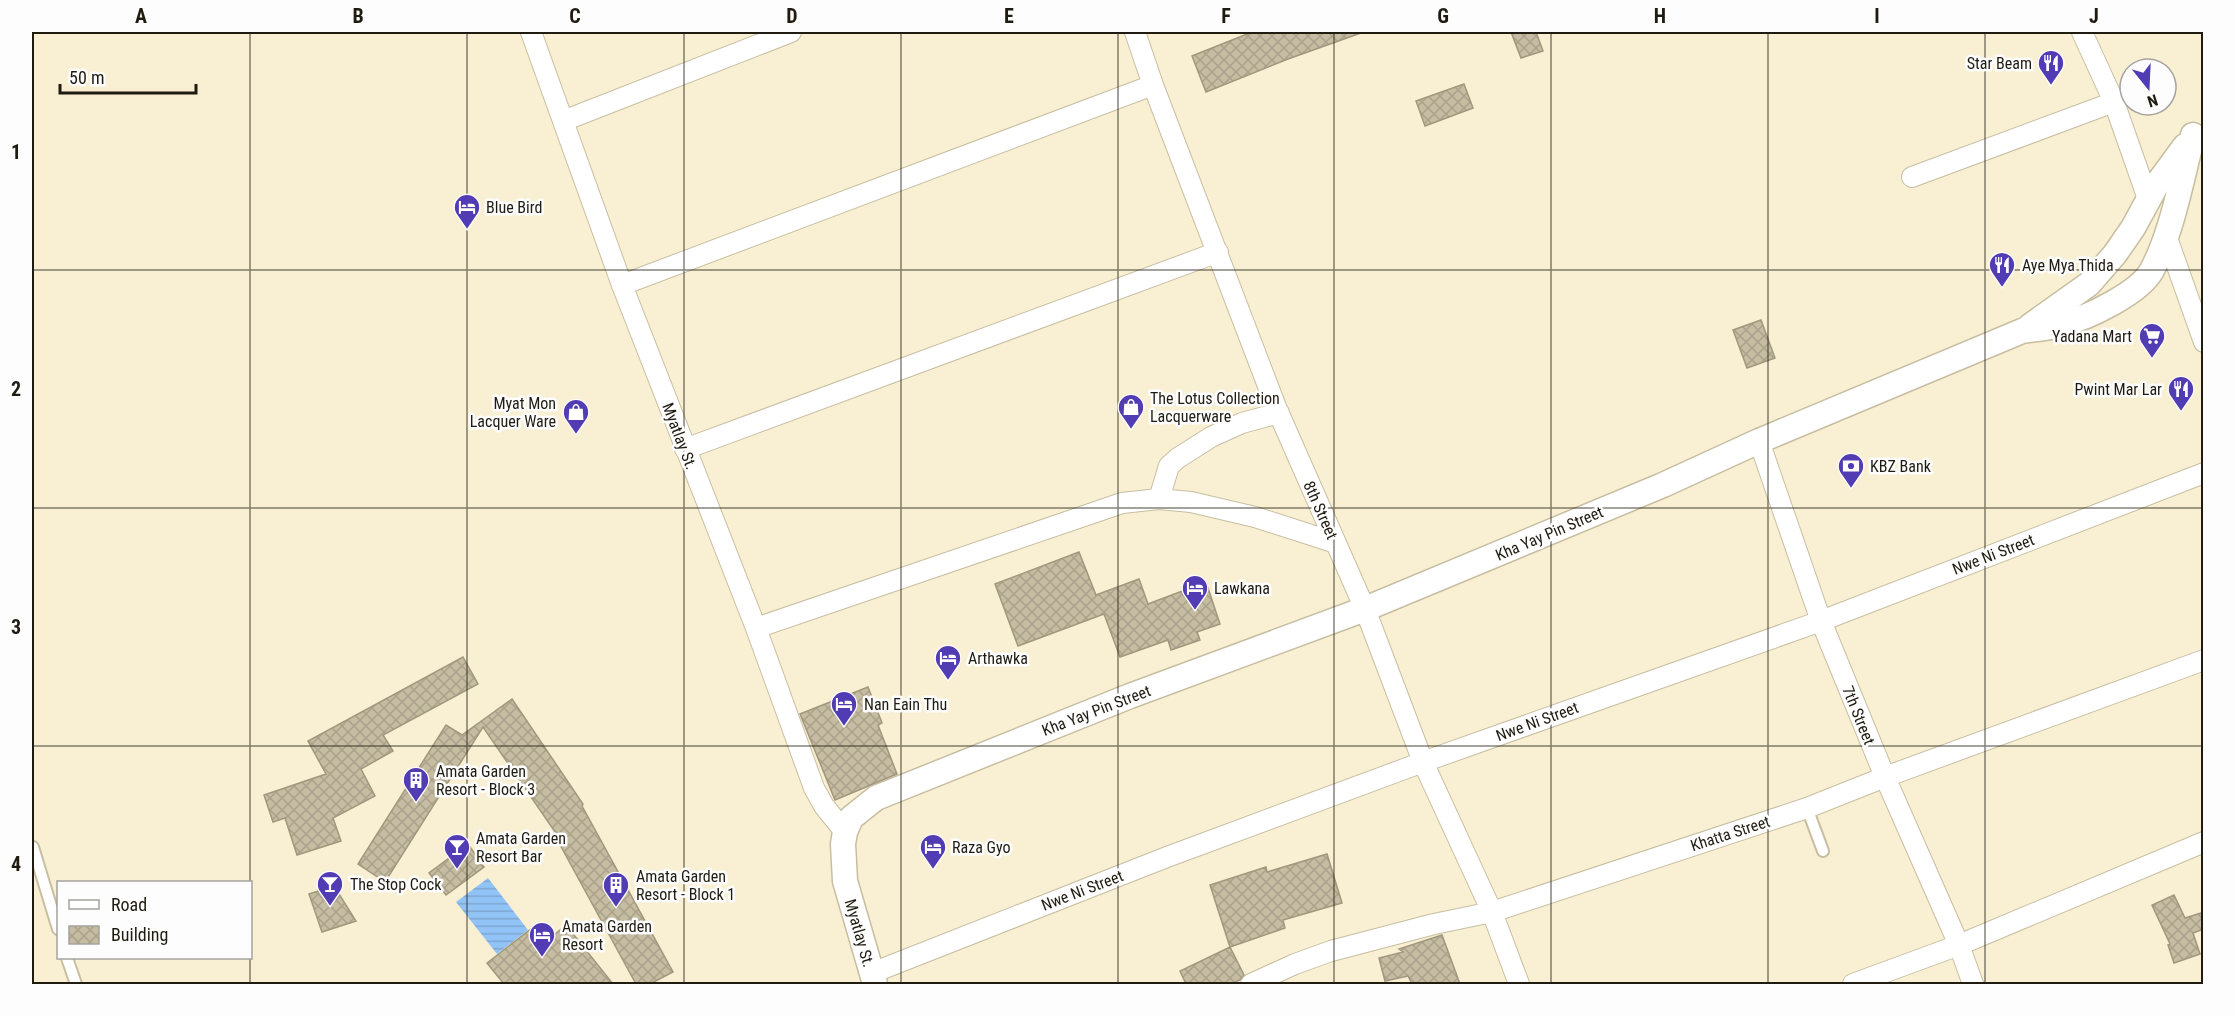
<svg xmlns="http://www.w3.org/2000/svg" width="2235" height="1016" font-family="'Roboto Condensed',sans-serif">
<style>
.water{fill:url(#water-rules)}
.building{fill:url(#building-cross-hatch);stroke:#a0977d;stroke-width:1.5}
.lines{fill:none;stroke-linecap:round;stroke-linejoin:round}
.service-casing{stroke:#c7bea2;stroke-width:14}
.minor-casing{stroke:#c7bea2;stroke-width:22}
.tertiary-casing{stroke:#c7bea2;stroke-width:27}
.service{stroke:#fff;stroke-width:10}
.minor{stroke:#fff;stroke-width:20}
.tertiary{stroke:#fff;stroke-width:24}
.grid{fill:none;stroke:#1f1b11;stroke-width:1.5;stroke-opacity:0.55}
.labels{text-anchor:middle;stroke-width:5;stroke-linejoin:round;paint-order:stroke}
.poi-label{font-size:16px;fill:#1f1b11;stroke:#fdfdfd;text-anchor:start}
.street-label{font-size:16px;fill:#1f1b11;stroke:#fdfdfd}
.neatline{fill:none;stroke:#1f1b11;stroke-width:2}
.grid-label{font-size:20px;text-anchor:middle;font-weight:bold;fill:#1f1b11}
</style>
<defs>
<pattern id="water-rules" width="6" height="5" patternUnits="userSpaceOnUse" patternTransform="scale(1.5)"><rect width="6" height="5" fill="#92c3f6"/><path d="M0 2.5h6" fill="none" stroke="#7da7d2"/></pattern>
<pattern id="building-cross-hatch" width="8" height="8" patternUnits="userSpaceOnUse" patternTransform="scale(1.5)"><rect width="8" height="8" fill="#c5bca1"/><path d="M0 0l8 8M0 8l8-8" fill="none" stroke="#a9a18a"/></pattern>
</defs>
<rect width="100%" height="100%" fill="#f9f0d3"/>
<!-- water -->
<path class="water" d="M488,878L528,930L497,954L456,902Z"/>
<!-- building -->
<path class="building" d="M1252,32H1361V33L1288,59L1206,92L1192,56Z
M1511,32H1536L1543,51L1521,58Z
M1464,84L1473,108L1425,126L1416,101Z
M1761,320L1775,358L1747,368L1733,330Z
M1079,552L1096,595L1139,579L1148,604L1206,582L1220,624L1197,632L1200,640L1171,650L1168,640L1120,657L1104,614L1018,646L995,584Z
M463,657L478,684L383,735L393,751L361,769L375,796L333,818L341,841L297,855L285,818L273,822L264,795L326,774L308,741Z
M868,687L882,723L878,725L897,774L835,800L800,714Z
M512,699L583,804L582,806L673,972L650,984H636L559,843L562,842L483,727L385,882L358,864L446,725L462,735Z
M468,844L484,867L446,895L429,873Z
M1327,854L1342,903L1283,920L1285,928L1230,947L1210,885L1266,867L1267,872Z
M334,886L356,921L322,932L309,894Z
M2174,895L2185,918L2204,912V929L2193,933L2200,954L2174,963L2168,945L2170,944L2152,905Z
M536,925L548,940L566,925L613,984H504L487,963Z
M1442,935L1460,984H1412L1408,976L1385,981L1379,958L1403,952L1399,949Z
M1230,947L1244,975L1240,980L1231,984H1186L1180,971Z"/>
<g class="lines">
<!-- service casing -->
<g class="service-casing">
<path id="service" d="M1807,808L1823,851
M33,847L58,929
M67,958L76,984"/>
</g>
<!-- minor casing -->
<g class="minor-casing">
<path id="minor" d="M531,32L622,285L756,628L814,788L824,806L845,832
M1135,32L1153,85L1276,407L1365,609L1423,762L1492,912L1519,984
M2082,32L2114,102L2148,199
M563,121L791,32
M1912,177L2114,102
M2166,235L2204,342
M622,285L1153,85
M1759,441L1821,621L1885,777L1959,945L1973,984
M685,449L1218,252
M1159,499L1169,466L1178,458L1211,437L1242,423L1279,413
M756,628L1122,503L1159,499L1191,502L1255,517L1336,543
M872,973L1167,857L1423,762L1821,621L2204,473
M1251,984L1295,964L1331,951L1434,924L1492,912L1807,808L1885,777L2204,660
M1853,984L1959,945L2204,842"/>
</g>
<!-- tertiary casing -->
<g class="tertiary-casing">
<path id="tertiary" d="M2030,326L2089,284L2115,254L2133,228L2157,184L2185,146
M875,984L845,881L843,844L845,832L851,818L876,798L1130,696L1365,609L1663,485L1759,441L2022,331C2036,329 2050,328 2063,324C2087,318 2140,293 2152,270C2172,233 2182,177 2193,135"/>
</g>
<!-- service -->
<use href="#service" class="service"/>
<!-- minor -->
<use href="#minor" class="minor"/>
<!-- tertiary -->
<use href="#tertiary" class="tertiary"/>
</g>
<!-- grid -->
<path class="grid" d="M250,32V882M467,32V984M684,32V984M901,32V984M1118,32V984M1334,32V984M1551,32V984M1768,32V984M1985,32V984M32,270H2204M32,508H2204M32,746H2204M250,958V984"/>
<!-- icons -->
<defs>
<g id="restaurant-pin" transform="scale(1.35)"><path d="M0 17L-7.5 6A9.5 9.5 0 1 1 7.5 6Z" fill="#523cb4" stroke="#fdfdfd"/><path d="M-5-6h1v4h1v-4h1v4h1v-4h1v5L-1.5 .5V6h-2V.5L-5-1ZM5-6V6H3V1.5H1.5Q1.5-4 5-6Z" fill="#fff"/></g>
<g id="hotel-pin" transform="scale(1.35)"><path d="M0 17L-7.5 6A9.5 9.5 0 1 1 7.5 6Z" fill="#523cb4" stroke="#fdfdfd"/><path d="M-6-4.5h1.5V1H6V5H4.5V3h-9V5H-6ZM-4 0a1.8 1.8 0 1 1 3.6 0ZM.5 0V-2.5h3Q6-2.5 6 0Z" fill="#fff"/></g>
<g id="supermarket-pin" transform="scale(1.35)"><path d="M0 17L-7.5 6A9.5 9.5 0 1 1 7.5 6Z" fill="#523cb4" stroke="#fdfdfd"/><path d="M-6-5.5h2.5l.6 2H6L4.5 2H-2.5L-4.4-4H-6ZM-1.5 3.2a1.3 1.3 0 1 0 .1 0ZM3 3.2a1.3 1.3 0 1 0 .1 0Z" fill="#fff"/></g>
<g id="shop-pin" transform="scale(1.35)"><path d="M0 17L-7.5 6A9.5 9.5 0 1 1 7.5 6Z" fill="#523cb4" stroke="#fdfdfd"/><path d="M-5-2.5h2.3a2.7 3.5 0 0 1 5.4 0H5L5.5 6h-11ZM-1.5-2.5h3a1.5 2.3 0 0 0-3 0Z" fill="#fff"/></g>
<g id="bank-pin" transform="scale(1.35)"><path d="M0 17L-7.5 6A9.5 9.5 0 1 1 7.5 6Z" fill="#523cb4" stroke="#fdfdfd"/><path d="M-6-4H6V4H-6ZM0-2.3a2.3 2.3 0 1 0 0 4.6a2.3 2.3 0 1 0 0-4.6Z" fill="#fff"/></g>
<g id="building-pin" transform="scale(1.35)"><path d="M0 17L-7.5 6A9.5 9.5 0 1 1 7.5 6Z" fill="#523cb4" stroke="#fdfdfd"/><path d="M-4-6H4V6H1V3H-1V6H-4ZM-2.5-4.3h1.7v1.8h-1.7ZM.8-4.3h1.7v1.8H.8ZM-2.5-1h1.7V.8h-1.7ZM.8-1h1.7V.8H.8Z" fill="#fff"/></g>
<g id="bar-pin" transform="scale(1.35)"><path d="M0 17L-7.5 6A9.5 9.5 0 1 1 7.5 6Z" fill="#523cb4" stroke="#fdfdfd"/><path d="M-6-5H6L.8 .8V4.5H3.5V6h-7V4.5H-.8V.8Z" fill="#fff"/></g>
</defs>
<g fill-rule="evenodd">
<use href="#restaurant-pin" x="2051" y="63"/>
<use href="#hotel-pin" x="467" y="207"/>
<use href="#restaurant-pin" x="2002" y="265"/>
<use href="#supermarket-pin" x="2152" y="336"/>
<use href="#restaurant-pin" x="2181" y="389"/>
<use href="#shop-pin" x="1131" y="407"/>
<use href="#shop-pin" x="576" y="412"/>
<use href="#bank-pin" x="1851" y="466"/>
<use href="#hotel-pin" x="1195" y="588"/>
<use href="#hotel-pin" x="948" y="658"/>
<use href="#hotel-pin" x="844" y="704"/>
<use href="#building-pin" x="416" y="780"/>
<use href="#bar-pin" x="457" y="847"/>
<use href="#hotel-pin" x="933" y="847"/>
<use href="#bar-pin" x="330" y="884"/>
<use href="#building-pin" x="616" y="885"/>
<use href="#hotel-pin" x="542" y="935"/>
</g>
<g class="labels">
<!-- poi labels -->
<g class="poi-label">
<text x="2032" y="69" text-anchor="end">Star Beam</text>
<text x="486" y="213">Blue Bird</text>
<text x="2022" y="271">Aye Mya Thida</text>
<text x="2132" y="342" text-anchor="end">Yadana Mart</text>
<text x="2162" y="395" text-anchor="end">Pwint Mar Lar</text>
<text x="1150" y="404">The Lotus Collection<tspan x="1150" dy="18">Lacquerware</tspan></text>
<text x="556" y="409" text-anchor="end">Myat Mon<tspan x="556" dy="18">Lacquer Ware</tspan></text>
<text x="1870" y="472">KBZ Bank</text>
<text x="1214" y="594">Lawkana</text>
<text x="968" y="664">Arthawka</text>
<text x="864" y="710">Nan Eain Thu</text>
<text x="436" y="777">Amata Garden<tspan x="436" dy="18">Resort - Block 3</tspan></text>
<text x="476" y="844">Amata Garden<tspan x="476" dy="18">Resort Bar</tspan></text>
<text x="952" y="853">Raza Gyo</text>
<text x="636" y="882">Amata Garden<tspan x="636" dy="18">Resort - Block 1</tspan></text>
<text x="350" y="890">The Stop Cock</text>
<text x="562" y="932">Amata Garden<tspan x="562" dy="18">Resort</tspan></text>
</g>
<!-- street labels -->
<g class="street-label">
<text transform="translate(680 436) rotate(69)" y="6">Myatlay St.</text>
<text transform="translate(1321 510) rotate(66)" y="6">8th Street</text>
<text transform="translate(1549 533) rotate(-23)" y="6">Kha Yay Pin Street</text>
<text transform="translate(1993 554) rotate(-21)" y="6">Nwe Ni Street</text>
<text transform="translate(1096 710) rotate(-21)" y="6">Kha Yay Pin Street</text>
<text transform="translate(1859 715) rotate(68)" y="6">7th Street</text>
<text transform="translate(1537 721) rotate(-20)" y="6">Nwe Ni Street</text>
<text transform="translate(1730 833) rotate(-18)" y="6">Khatta Street</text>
<text transform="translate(1082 890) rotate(-21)" y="6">Nwe Ni Street</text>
<text transform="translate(860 933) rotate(74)" y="6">Myatlay St.</text>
</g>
</g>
<!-- border -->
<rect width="2235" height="1016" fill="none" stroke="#fdfdfd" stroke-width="66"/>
<!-- legend -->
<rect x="57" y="881" width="195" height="78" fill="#fdfdfd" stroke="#a4a39f" stroke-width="1.5"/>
<rect x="69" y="900" width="30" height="9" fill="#ffffff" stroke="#a4a39f" stroke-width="1.5"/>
<text x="111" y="911" font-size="18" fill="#1f1b11">Road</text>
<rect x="69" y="926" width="30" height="18" fill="url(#building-cross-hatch)" stroke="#a4a39f" stroke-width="1.5"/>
<text x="111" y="941" font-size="18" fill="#1f1b11">Building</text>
<!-- north arrow -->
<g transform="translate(2148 87) rotate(162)"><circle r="28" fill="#fdfdfd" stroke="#a4a39f" stroke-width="1.5"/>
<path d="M0-4.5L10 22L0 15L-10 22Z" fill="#523cb4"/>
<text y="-9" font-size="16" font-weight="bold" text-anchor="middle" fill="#1f1b11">N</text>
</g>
<!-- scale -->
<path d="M60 84v9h136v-9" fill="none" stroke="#1f1b11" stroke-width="3"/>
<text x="69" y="84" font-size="18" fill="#1f1b11" stroke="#fdfdfd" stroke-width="4.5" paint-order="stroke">50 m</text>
<rect x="33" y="33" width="2169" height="950" class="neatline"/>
<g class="grid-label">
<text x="141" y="23">A</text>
<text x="358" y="23">B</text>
<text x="575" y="23">C</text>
<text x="792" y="23">D</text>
<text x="1009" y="23">E</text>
<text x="1226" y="23">F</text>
<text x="1443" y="23">G</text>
<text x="1660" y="23">H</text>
<text x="1877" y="23">I</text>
<text x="2094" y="23">J</text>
<text x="16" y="159">1</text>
<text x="16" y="396">2</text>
<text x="16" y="634">3</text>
<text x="16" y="871">4</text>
</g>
</svg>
